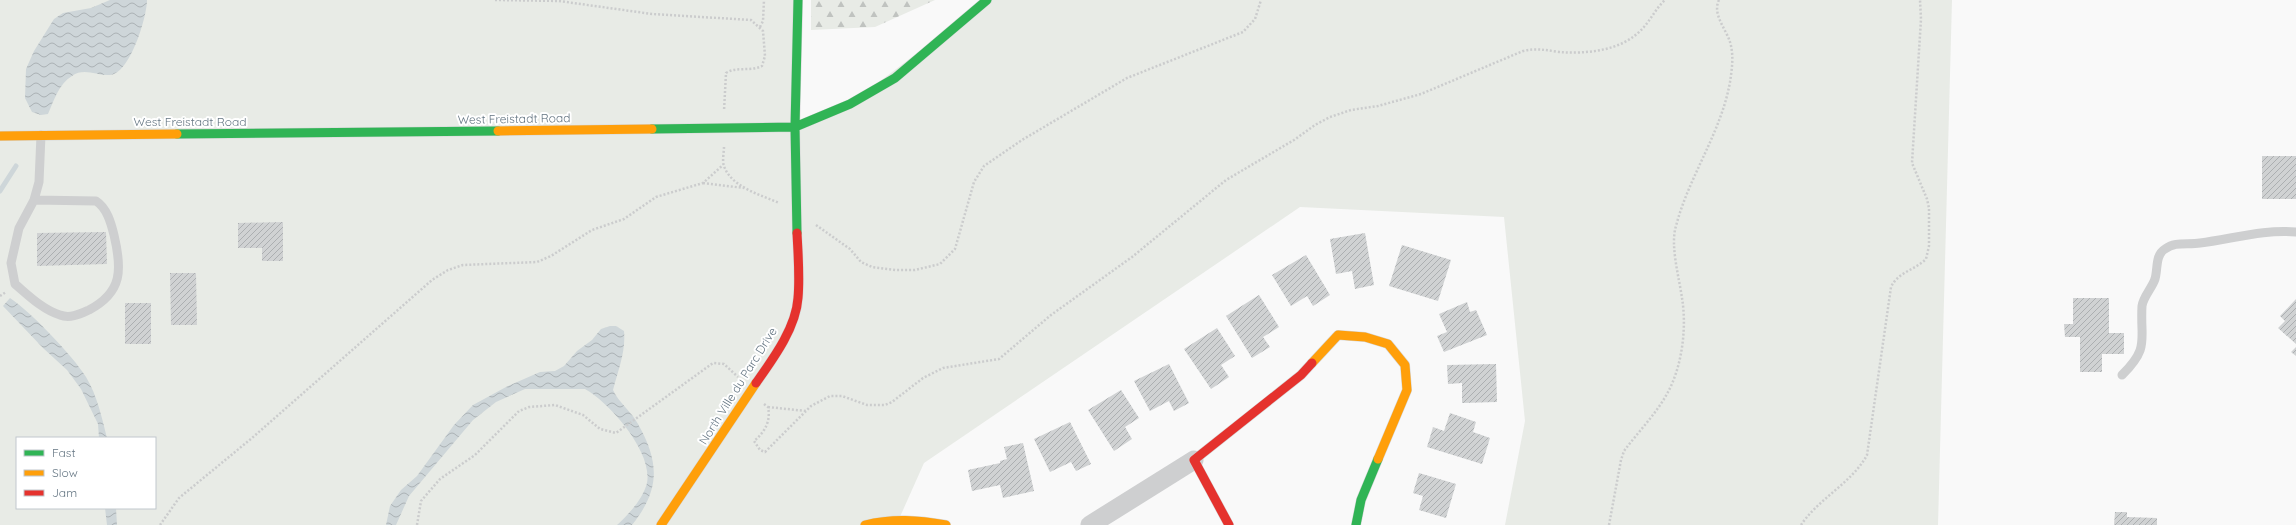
<svg xmlns="http://www.w3.org/2000/svg" width="2296" height="525" font-family="Quicksand,sans-serif">
<style>
.grass{fill:#e8ebe6;fill-rule:evenodd}
.forest{fill:url(#forest-firs)}
.water{fill:url(#water-waves)}
.lines{fill:none;stroke-linecap:round;stroke-linejoin:round}
.stream{stroke:#ced6d9;stroke-width:5}
.building{fill:url(#building-hatch)}
.fast-casing{stroke:#d5d6d7;stroke-width:10}
.slow-casing{stroke:#d5d6d7;stroke-width:10}
.jam-casing{stroke:#d5d6d7;stroke-width:10}
.path{stroke:#cbcccd;stroke-width:2.5;stroke-dasharray:2 2;stroke-linecap:butt}
.lane{stroke:#cecfd0;stroke-width:9}
.street{stroke:#cecfd0;stroke-width:19}
.fast{stroke:#30b455;stroke-width:9}
.slow{stroke:#ff9f0a;stroke-width:9}
.jam{stroke:#e5322d;stroke-width:9}
.labels{text-anchor:middle;stroke-width:4;stroke-linejoin:round;paint-order:stroke}
.street-label{font-size:12px;fill:#657683;stroke:#fff}
</style>
<defs>
<pattern id="forest-firs" width="22" height="20" patternUnits="userSpaceOnUse"><rect width="22" height="20" fill="#e8ebe6"/><path d="M5 1l3.5 6h-7zM16 11l3.5 6h-7z" fill="#c0c3c0"/></pattern>
<pattern id="water-waves" width="16" height="10" patternUnits="userSpaceOnUse"><rect width="16" height="10" fill="#ced6d9"/><path d="M0 5q4-4 8 0t8 0" fill="none" stroke="#abb2b5"/></pattern>
<pattern id="building-hatch" width="6" height="6" patternUnits="userSpaceOnUse"><rect width="6" height="6" fill="#d0d2d3"/><path d="M-1 1l2-2M0 6l6-6M5 7l2-2" fill="none" stroke="#acafb1"/></pattern>
</defs>
<rect width="100%" height="100%" fill="#f9f9f9"/>
<!-- grass -->
<path class="grass" d="M0,0H798L795,126L850,104L987,0H1952L1938,525H1505L1525,421L1504,217L1300,207L924,463L899,519L946,525H0ZM17,438H155V508H17Z"/>
<!-- forest -->
<path class="forest" d="M811,0H935L875,27L811,30Z"/>
<!-- water -->
<path class="water" d="M110,0H147C147,17 130,74 110,75C97,76 84,67 72,76C59,84 54,100 48,114L41,115L32,112L25,98L26,69L34,51L54,19L63,13L91,8Z
M10,298C31,312 73,356 86,377C97,395 102,418 107,438H99L98,424L81,389L67,370L43,348L3,306Z
M610,326H616L624,331C626,352 618,370 613,390C619,403 631,411 638,424C660,463 660,490 632,525H617C629,514 643,499 647,483C653,452 610,403 585,389H525L496,402L473,420L409,496L396,525H386L390,506L401,490L417,476L454,425L473,405L506,387L540,372L555,371L564,366L577,351L592,340L601,329Z
M105,508H116L117,525H107Z"/>
<g class="lines">
<!-- stream -->
<path class="stream" d="M0,191L16,166"/>
</g>
<!-- building -->
<path class="building" d="M2262,156H2296V199H2262Z
M283,222V261H262V248H238V223Z
M106,232L107,264L37,266V233Z
M1365,233L1374,285L1355,289L1352,271L1336,274L1330,239Z
M1402,245L1451,260L1438,301L1389,286Z
M1306,255L1330,295L1313,306L1307,296L1291,306L1272,275Z
M170,273H196L197,325H171Z
M1259,295L1279,327L1263,337L1270,347L1252,358L1226,316Z
M2073,298H2109V333H2124V354H2102V372H2080V337H2065L2064,324H2073Z
M2296,299V344L2278,328L2285,321L2280,316Z
M1467,302L1470,312L1476,310L1487,335L1444,352L1437,336L1447,332L1439,314Z
M125,303H151V344H125Z
M1217,328L1235,356L1221,365L1229,377L1211,389L1184,349Z
M2296,347V356L2291,352Z
M1169,364L1189,403L1174,411L1169,401L1150,411L1134,381Z
M1496,364L1497,402L1462,403V383L1448,384L1447,365Z
M1121,390L1139,418L1125,427L1132,439L1114,451L1088,410Z
M1450,413L1476,422L1473,432L1490,438L1482,464L1427,447L1433,427L1444,431Z
M1070,422L1091,464L1076,471L1071,462L1050,472L1034,439Z
M1023,443L1034,491L1003,498L1000,485L972,491L968,470L1000,463V461L1007,459L1004,447Z
M1419,473L1456,484L1446,518L1419,510L1423,496L1413,493Z
M2115,512H2127V517L2157,518V525H2114Z"/>
<g class="lines">
<!-- fast casing -->
<g class="fast-casing">
<path id="fast" d="M652,129L795,127L850,104L895,78L987,0
M177,134L498,131
M797,233L795,127L798,0
M1356,525L1361,500L1378,459"/>
</g>
<!-- slow casing -->
<g class="slow-casing">
<path id="slow" d="M498,131L652,129
M0,136L177,134
M1312,363L1338,335L1365,337L1388,344L1405,365L1407,390L1378,459
M661,525L756,383
M865,525C893,518 918,520 946,525"/>
</g>
<!-- jam casing -->
<g class="jam-casing">
<path id="jam" d="M756,383C773,359 796,328 798,298C800,276 798,254 797,233
M1229,525L1194,460L1301,375L1312,363"/>
</g>
<!-- path -->
<path class="path" d="M495,0L559,1L652,14L751,20L763,31L765,56L762,66C750,72 737,66 726,73L724,111
M760,27L763,21L764,0
M724,147C724,152 722,161 724,166C731,187 761,195 779,203
M703,183L744,188
M816,225L850,249L861,262L872,267L896,270H915L940,264L955,249L974,182L984,166L1022,140L1127,78L1243,32L1255,19L1261,0
M0,296L6,292
M764,404L768,407C771,421 765,432 754,441L760,450L765,452L811,406L830,396H842L867,405H885L892,402L923,378L943,368L999,359L1051,315L1132,257L1226,180L1294,140L1315,125L1330,117L1351,110L1378,106L1421,94L1523,51C1536,48 1546,50 1559,52C1586,54 1620,51 1640,31C1650,22 1655,9 1665,0
M768,407L806,411
M160,525L179,498L252,438L432,280L448,270L463,265L537,262L551,256L592,230L624,219L656,197L703,183L723,165
M417,525L421,501L440,479L475,455L519,411L529,407L555,405L583,415L600,429L616,433L713,363L724,364L738,377
M1609,525L1621,460L1624,451C1638,432 1657,413 1668,392C1682,366 1687,328 1682,298C1679,277 1670,245 1676,226C1689,176 1721,133 1730,82C1732,69 1734,55 1730,42C1726,29 1712,14 1719,0
M1801,525C1819,498 1852,483 1867,455L1891,287C1898,272 1915,270 1926,259L1929,246V208L1927,199L1912,163L1921,19L1920,0"/>
<!-- lane -->
<path class="lane" d="M34,200L96,201C107,208 111,223 114,235C122,269 123,292 89,310C80,314 70,319 60,315C43,310 28,295 15,284L11,263L19,228L34,200L39,182L41,135
M2122,375C2150,347 2140,341 2142,306C2143,297 2152,288 2155,279C2158,269 2155,255 2165,249C2175,241 2188,245 2200,243C2232,239 2264,229 2296,232"/>
<!-- street -->
<path class="street" d="M1090,525L1194,460"/>
<!-- fast -->
<use href="#fast" class="fast"/>
<!-- slow -->
<use href="#slow" class="slow"/>
<!-- jam -->
<use href="#jam" class="jam"/>
</g>
<g class="labels">
<!-- street labels -->
<g class="street-label">
<text transform="translate(514 119) rotate(-1)" y="4">West Freistadt Road</text>
<text x="190" y="126">West Freistadt Road</text>
<text transform="translate(738 386) rotate(-58)" y="4">North Ville du Parc Drive</text>
</g>
</g>
<!-- legend -->
<rect x="16" y="437" width="140" height="72" fill="#ffffff" stroke="#c1c8cd"/>
<rect x="24" y="450" width="20" height="6" fill="#30b455" stroke="#c1c8cd"/>
<text x="52" y="457" font-size="12" fill="#657683">Fast</text>
<rect x="24" y="470" width="20" height="6" fill="#ff9f0a" stroke="#c1c8cd"/>
<text x="52" y="477" font-size="12" fill="#657683">Slow</text>
<rect x="24" y="490" width="20" height="6" fill="#e5322d" stroke="#c1c8cd"/>
<text x="52" y="497" font-size="12" fill="#657683">Jam</text>
</svg>
